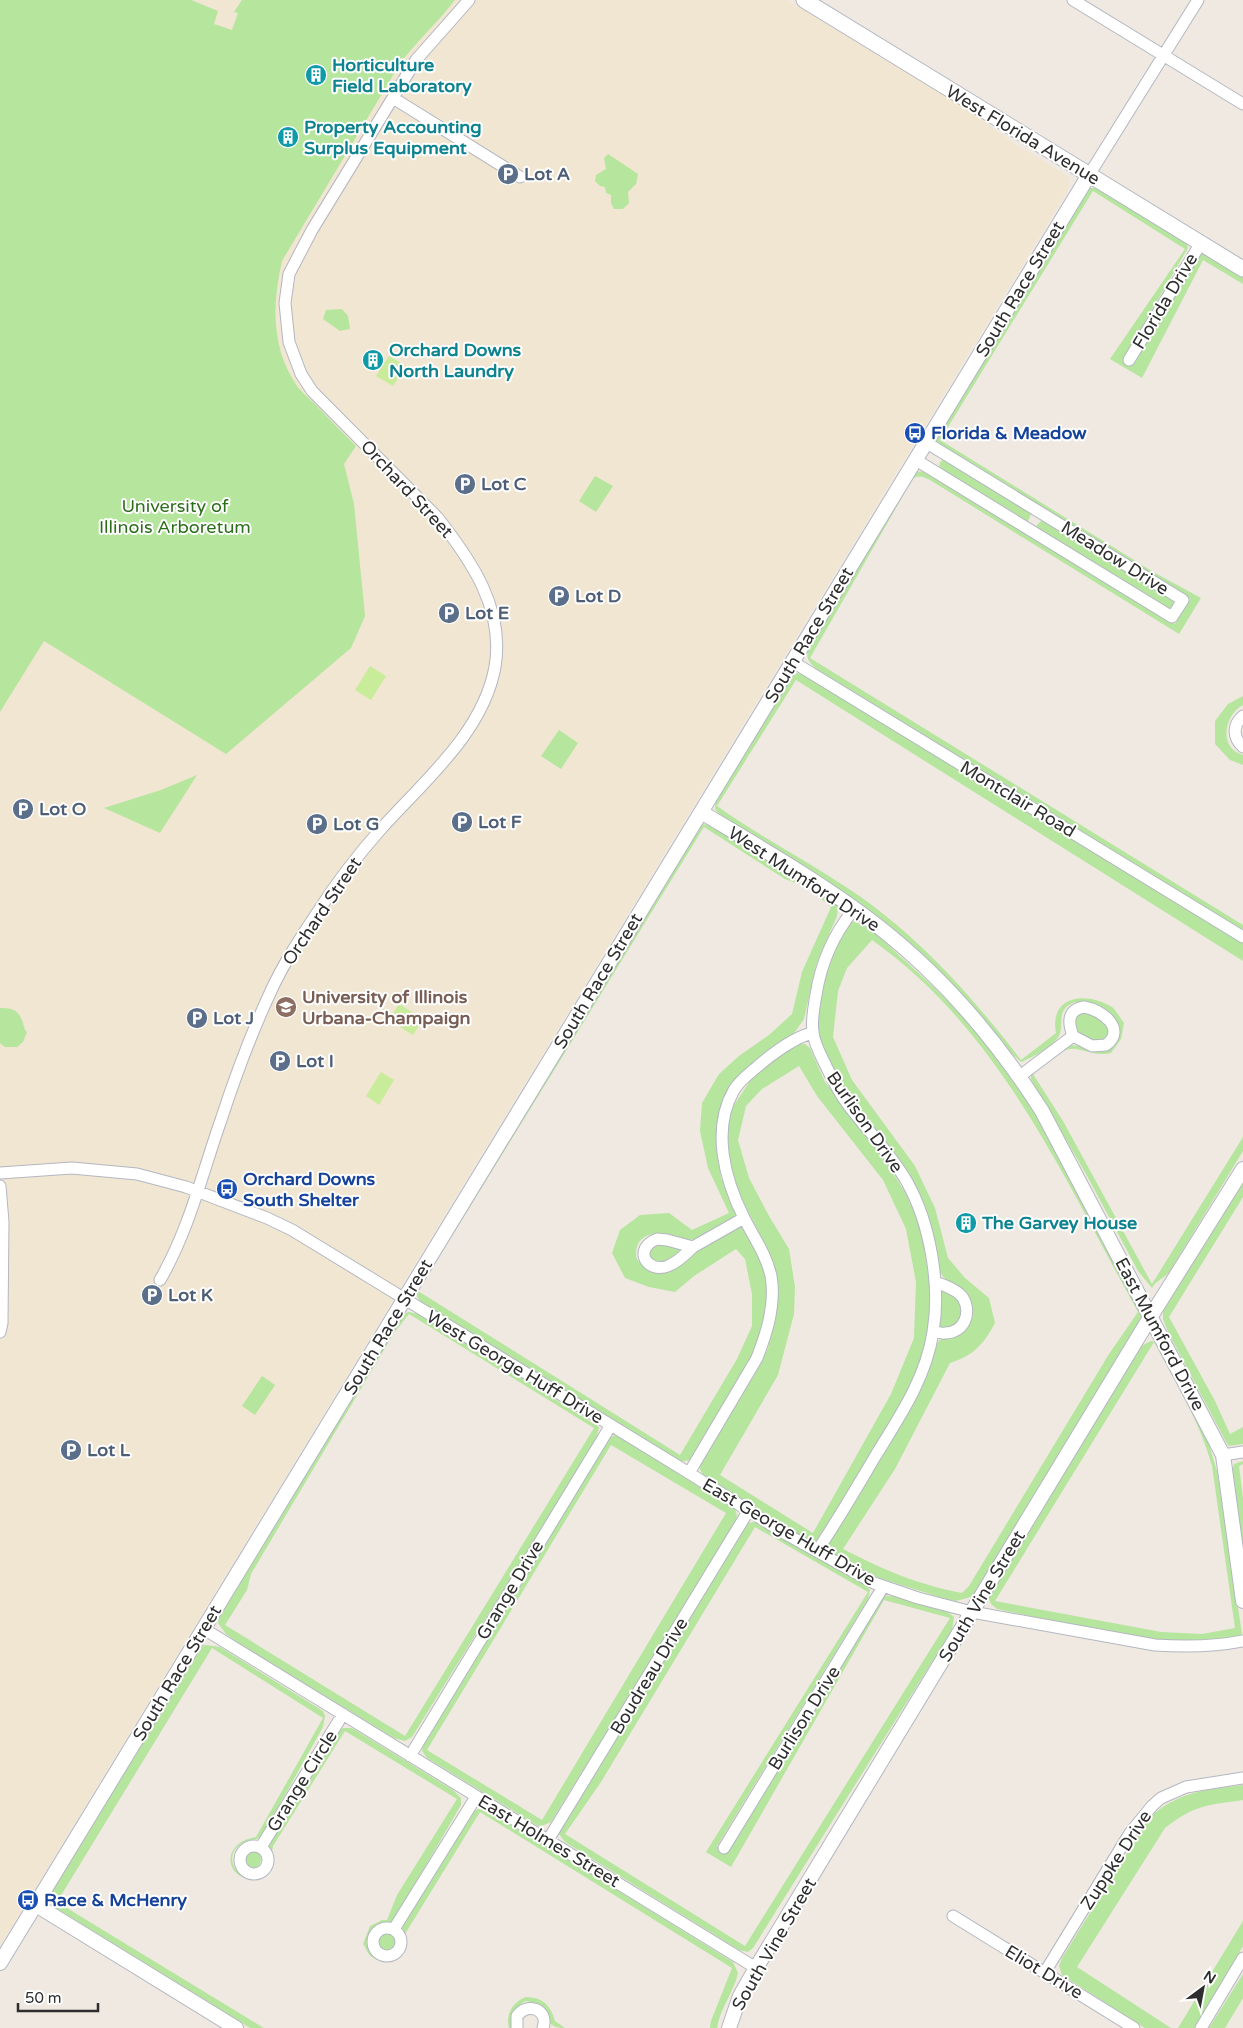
<svg xmlns="http://www.w3.org/2000/svg" width="1243" height="2028" font-family="'Varela Round',sans-serif">
<style>
.education{fill:#f0e6d1}
.green{fill:#b6e59e;fill-rule:evenodd}
.pitch{fill:#c9ec9a}
.lines{fill:none;stroke-linecap:round;stroke-linejoin:round}
.minor-casing{stroke:#b4b7c1;stroke-width:13}
.tertiary-casing{stroke:#b4b7c1;stroke-width:16}
.secondary-casing{stroke:#b4b7c1;stroke-width:17}
.minor{stroke:#fff;stroke-width:11}
.tertiary{stroke:#fff;stroke-width:14}
.secondary{stroke:#fff;stroke-width:15}
.labels{text-anchor:middle;stroke-width:4;stroke-linejoin:round;paint-order:stroke}
.culture-label{font-size:18px;font-weight:bold;fill:#0d838f;stroke:#fff;text-anchor:start}
.street-label{font-size:18px;fill:#2e2e2e;stroke:#fff}
.service-label{font-size:18px;font-weight:bold;fill:#4e5e75;stroke:#fff;text-anchor:start}
.transit-label{font-size:18px;font-weight:bold;fill:#164399;stroke:#fff;text-anchor:start}
.park-label{font-size:18px;fill:#2c6e1b;stroke:#fff}
.education-label{font-size:18px;font-weight:bold;fill:#785e54;stroke:#fff;text-anchor:start}
</style>
<rect width="100%" height="100%" fill="#efe9e1"/>
<!-- education -->
<path class="education" d="M0,0H787L966,108L1013,143L1063,173L1069,179V185L1068,190L0,1946Z"/>
<!-- green -->
<path class="green" d="M0,0H191L218,11L214,24L232,30L238,13L234,12L242,0H455C438,22 418,40 401,62L282,261C272,305 271,348 297,386C302,393 310,399 316,405C329,419 343,433 356,446L344,464L354,504L365,616L351,648L226,754L44,641L0,712Z
M608,154L638,174L636,184L628,192L629,203L623,209H614L611,203V195L606,193L605,187L600,186L595,181L596,175L606,169L604,158Z
M1089,188H1099L1186,241L1188,248L1128,351L1201,250L1243,276V284L1203,260L1142,378L1110,359L1185,249L1093,191L940,440L1155,573L1201,598L1179,634L930,480C923,477 918,474 912,480L810,658L1243,925V931L818,670C808,662 805,658 809,646L914,472L926,471L930,473L1175,624L1190,599L936,444V440L1083,195Z
M342,309L348,316L350,329L340,331L323,319L326,310Z
M945,459L1029,511L1031,514L1028,521L1024,522L939,469L940,462Z
M595,476L613,486L596,512L579,501Z
M1043,519L1174,601L1175,605L1171,610L1038,529L1036,526Z
M797,673L804,675L1243,942V961L796,680L717,806C759,836 806,860 849,889C918,935 971,995 1021,1060L1056,1033C1049,995 1086,991 1112,1007C1116,1010 1120,1018 1124,1023L1121,1039L1111,1053C1097,1056 1089,1051 1076,1049C1063,1046 1041,1064 1033,1074L1063,1121L1152,1284L1243,1137V1151L1170,1271C1164,1279 1156,1280 1152,1288L1138,1271L1086,1174L1031,1079V1074L1066,1046L1071,1045L1099,1049L1119,1032C1118,1014 1086,994 1069,1005C1058,1012 1063,1023 1060,1033C1057,1045 1031,1058 1021,1062L1010,1052L945,977L880,918L846,894L720,815L715,809L716,798L791,678Z
M1243,696V705C1224,715 1218,748 1243,755V765L1230,760L1215,744V721L1228,704Z
M559,730L578,743L561,769L541,756Z
M197,775L160,833L104,808L161,790Z
M701,824L711,825L832,901L838,908L837,916L816,965L804,1019L792,1036L733,1082L722,1100L719,1121L717,1152L721,1178L735,1203L737,1215C730,1224 707,1237 697,1239C679,1244 651,1222 638,1244C636,1249 635,1254 637,1259C640,1264 644,1266 649,1269L690,1255L740,1226L744,1227L748,1230C754,1245 764,1261 767,1277C778,1333 725,1404 698,1451L690,1460L680,1462L434,1311L420,1301L415,1293ZM704,827L785,879L807,887L831,907L802,972L792,1014L769,1035L739,1056L719,1074L702,1103L700,1131L708,1168L729,1213L692,1230L669,1213L640,1215L620,1230L612,1253L625,1278L649,1287L675,1292L694,1276L736,1249L745,1259L752,1294V1326L737,1359L680,1455L418,1291Z
M851,921C869,924 890,947 903,959C937,989 969,1021 997,1057C1019,1085 1036,1116 1054,1147C1085,1202 1114,1258 1144,1314L977,1591L971,1597L956,1601L949,1600L879,1578L830,1553L828,1545L932,1349L941,1339L961,1334L973,1316C969,1293 951,1289 939,1271L919,1201L839,1086L818,1036L816,1018L826,960ZM872,940C1000,1030 1064,1179 1138,1312L1109,1354L969,1586L962,1593C916,1584 884,1570 843,1549L895,1469L950,1363C974,1355 983,1345 995,1323L989,1298L965,1278L948,1258L935,1208L915,1166L852,1080L833,1037L838,991L847,968Z
M0,1008C18,1007 21,1015 25,1030L27,1032L23,1042L17,1047H5L0,1043Z
M1081,1011L1101,1018L1111,1032L1102,1042L1087,1038L1075,1031L1073,1018Z
M798,1044H805L810,1048L825,1082L877,1146L907,1196L919,1224L925,1252L930,1289V1319L925,1344L913,1380L900,1409L833,1520L817,1542L813,1543L804,1540L708,1479C700,1473 698,1468 701,1458L755,1374L768,1348L776,1307L768,1251L734,1183L725,1138L729,1119L734,1105L750,1081L769,1063ZM799,1066L817,1096L883,1180L906,1229L916,1282L914,1338L891,1394L813,1533L720,1475L778,1375L794,1314L795,1287L789,1249L769,1216L749,1178L738,1140L746,1106L762,1089Z
M1243,1176V1197L1169,1317L1215,1401L1230,1434L1243,1427V1444L1229,1446L1226,1442L1168,1332L1163,1319V1310Z
M663,1243L682,1248L678,1255L661,1265L649,1258V1250L653,1245Z
M948,1291C966,1306 968,1319 945,1331L939,1328L940,1295L942,1292Z
M409,1312L422,1315L599,1427L596,1441L412,1737L405,1741L394,1738L237,1642L226,1634L218,1623L219,1616L403,1314ZM409,1314L594,1428L405,1736L225,1625L247,1590L251,1574L394,1333Z
M1151,1341L1156,1342L1205,1432L1217,1471L1242,1634L1239,1637L1194,1642H1173L1057,1622L997,1609L991,1604L988,1597L1139,1347ZM1154,1342C1176,1383 1200,1422 1212,1466L1235,1628L1202,1634L1161,1632L995,1601Z
M262,1376L275,1385L255,1415L242,1406Z
M616,1435L735,1509L737,1515L735,1524L551,1822L544,1825L538,1826L445,1769L427,1758L422,1751L424,1739L610,1437ZM611,1445L726,1513L542,1820L427,1750Z
M1243,1461V1464L1239,1466L1243,1498V1565L1231,1476L1234,1464Z
M755,1522L864,1583L870,1590L868,1599L717,1846L726,1852L883,1596C896,1594 945,1607 954,1617L952,1630L753,1948L748,1952L739,1950L565,1842L559,1834L560,1827L747,1523ZM755,1527L868,1592L706,1852L731,1867L884,1600L950,1618L745,1946L565,1834L601,1782Z
M205,1645L220,1647L323,1711L325,1716L323,1727L262,1836C255,1841 250,1839 243,1843C232,1848 229,1860 236,1870C241,1877 250,1877 258,1877C269,1869 269,1859 267,1847L339,1731L343,1728H352L453,1790L461,1798V1805L393,1922C347,1930 375,1974 400,1952C404,1942 400,1934 403,1924L473,1812L478,1809L485,1808L733,1962L738,1973C734,1992 720,2008 717,2028H710L711,2021L732,1968L480,1812L405,1934C409,1954 391,1970 372,1957C368,1955 366,1948 363,1944L370,1926L382,1920H387L397,1895L457,1799L345,1731L273,1846L270,1865L260,1879C225,1884 218,1843 256,1837L323,1718L212,1648L57,1902L264,2028H250L56,1908L51,1903V1890L200,1647Z
M1243,1785V1800C1208,1805 1194,1805 1165,1828L1077,1967L1171,2028H1145L1062,1975L1059,1966L1062,1958L1149,1818C1179,1791 1205,1790 1243,1785Z
M241 1859a10 10 0 1 1 20 0a10 10 0 1 1-20 0Z
M1243,1921V1946L1195,2028H1178Z
M375 1941a11 11 0 1 1 22 0a11 11 0 1 1-22 0Z
M1243,1974V1998L1225,2028H1209Z
M526,1997C542,1997 551,2005 555,2021L565,2028C538,2028 557,2006 525,2001C516,2008 510,2017 512,2028H509C505,2015 513,2001 526,1997Z"/>
<!-- pitch -->
<path class="pitch" d="M389,356L406,366L393,386L376,376Z
M370,666L386,676L371,700L355,690Z
M399,1004L423,1019L413,1035L389,1020Z
M381,1072L394,1080L379,1105L366,1096Z"/>
<g class="lines">
<!-- minor casing -->
<g class="minor-casing">
<path id="minor" d="M1073,0L1243,104
M393,98L520,177
M1089,175L1198,0
M1129,360L1201,243
M916,460L1172,617L1183,600L927,443
M793,662L1243,937
M1243,716C1232,725 1233,738 1243,747
M1084,1007C1102,1010 1127,1029 1106,1045L1092,1046L1073,1036C1068,1023 1067,1010 1084,1007Z
M1020,1076L1073,1036
M0,1173L72,1168L137,1174L186,1187L267,1218L292,1230L369,1277L689,1473L784,1533L874,1583L918,1598L972,1612L1155,1645C1185,1647 1213,1647 1243,1641
M0,1186L3,1222L2,1323L0,1332
M657,1239L667,1240L693,1247C686,1254 678,1262 668,1266C647,1274 632,1249 657,1239Z
M693,1247L744,1218
M160,1280C189,1230 202,1174 221,1120C235,1077 251,1034 270,993C283,964 301,937 319,910C337,882 358,855 380,830C423,782 483,733 495,667C505,609 471,560 437,517L312,391L301,374L289,342L285,303L289,274L312,230L416,60L469,0
M934,1331C937,1332 942,1334 945,1333C964,1333 972,1313 963,1298C958,1290 944,1285 935,1282
M1223,1455L1243,1452
M689,1473L757,1358C767,1332 776,1304 771,1276C766,1254 754,1238 744,1218C725,1180 711,1130 734,1090C740,1080 749,1074 758,1066C771,1055 796,1036 813,1033
M817,1551C838,1520 857,1487 876,1455C900,1416 926,1378 933,1332C941,1285 930,1223 907,1182C891,1154 868,1131 849,1106C839,1093 832,1079 825,1064C820,1054 814,1043 813,1032C811,1020 814,1007 816,995C821,962 833,935 854,909
M204,1629L756,1968
M410,1756L611,1425
M548,1840L749,1510
M240 1860a14 14 0 1 1 28 0a14 14 0 1 1-28 0Z
M261,1847L343,1714
M724,1848L883,1587
M953,1916L1134,2028
M373 1942a14 14 0 1 1 28 0a14 14 0 1 1-28 0Z
M394,1929L476,1797
M1045,1972L1130,1833L1152,1806L1161,1798L1186,1787L1243,1778
M517,2028V2016C528,2001 549,2010 543,2028
M1201,2028L1243,1958"/>
</g>
<!-- tertiary casing -->
<g class="tertiary-casing">
<path id="tertiary" d="M701,812C761,848 824,884 879,927C944,978 998,1042 1042,1111L1223,1455L1243,1601
M36,1905L236,2028
M0,1963L1089,175
M729,2028L740,1996L756,1968L1151,1316L1243,1169"/>
</g>
<!-- secondary casing -->
<g class="secondary-casing">
<path id="secondary" d="M804,0L1243,269"/>
</g>
<!-- minor -->
<use href="#minor" class="minor"/>
<!-- tertiary -->
<use href="#tertiary" class="tertiary"/>
<!-- secondary -->
<use href="#secondary" class="secondary"/>
</g>
<!-- icons -->
<defs>
<g id="building-disc" transform="scale(1.125)"><circle r="9.5" fill="#0f9aa8" stroke="#fff"/><path d="M-4-6H4V6H1V3H-1V6H-4ZM-2.5-4.3h1.7v1.8h-1.7ZM.8-4.3h1.7v1.8H.8ZM-2.5-1h1.7V.8h-1.7ZM.8-1h1.7V.8H.8Z" fill="#fff"/></g>
<g id="parking-disc" transform="scale(1.125)"><circle r="9.5" fill="#5c6f8a" stroke="#fff"/><path d="M-3.5-5.5H1a3.5 3.5 0 0 1 0 7H-1V5.5H-3.5ZM-1-3.4V-.6H.8a1.4 1.4 0 0 0 0-2.8Z" fill="#fff"/></g>
<g id="bus-disc" transform="scale(1.125)"><circle r="9.5" fill="#1a4fb4" stroke="#fff"/><path d="M-5-6H5V4H4V6H2V4H-2V6H-4V4H-5ZM-3.5-4V0h7V-4ZM-3.5 1.2v1.5H-2V1.2ZM2 1.2v1.5H3.5V1.2Z" fill="#fff"/></g>
<g id="university-disc" transform="scale(1.125)"><circle r="9.5" fill="#8d6e63" stroke="#fff"/><path d="M0-5L7-2L0 1L-7-2ZM-4 1L0 2.5L4 1V4Q0 6-4 4Z" fill="#fff"/></g>
</defs>
<g fill-rule="evenodd">
<use href="#building-disc" x="316" y="75"/>
<use href="#building-disc" x="288" y="137"/>
<use href="#parking-disc" x="508" y="174"/>
<use href="#building-disc" x="373" y="360"/>
<use href="#bus-disc" x="915" y="433"/>
<use href="#parking-disc" x="465" y="484"/>
<use href="#parking-disc" x="559" y="596"/>
<use href="#parking-disc" x="449" y="613"/>
<use href="#parking-disc" x="23" y="809"/>
<use href="#parking-disc" x="462" y="822"/>
<use href="#parking-disc" x="317" y="824"/>
<use href="#university-disc" x="286" y="1007"/>
<use href="#parking-disc" x="197" y="1018"/>
<use href="#parking-disc" x="280" y="1061"/>
<use href="#bus-disc" x="227" y="1189"/>
<use href="#building-disc" x="966" y="1223"/>
<use href="#parking-disc" x="152" y="1295"/>
<use href="#parking-disc" x="71" y="1450"/>
<use href="#bus-disc" x="28" y="1900"/>
</g>
<g class="labels">
<!-- culture labels -->
<g class="culture-label">
<text x="332" y="71">Horticulture<tspan x="332" dy="21">Field Laboratory</tspan></text>
<text x="304" y="133">Property Accounting<tspan x="304" dy="21">Surplus Equipment</tspan></text>
<text x="389" y="356">Orchard Downs<tspan x="389" dy="21">North Laundry</tspan></text>
<text x="982" y="1229">The Garvey House</text>
</g>
<!-- street labels -->
<g class="street-label">
<text transform="translate(1023 135) rotate(31)" y="6">West Florida Avenue</text>
<text transform="translate(1020 289) rotate(-59)" y="6">South Race Street</text>
<text transform="translate(1165 301) rotate(-59)" y="6">Florida Drive</text>
<text transform="translate(407 489) rotate(47)" y="6">Orchard Street</text>
<text transform="translate(1115 558) rotate(32)" y="6">Meadow Drive</text>
<text transform="translate(809 635) rotate(-59)" y="6">South Race Street</text>
<text transform="translate(1018 799) rotate(31)" y="6">Montclair Road</text>
<text transform="translate(804 879) rotate(33)" y="6">West Mumford Drive</text>
<text transform="translate(322 911) rotate(-56)" y="6">Orchard Street</text>
<text transform="translate(598 981) rotate(-59)" y="6">South Race Street</text>
<text transform="translate(865 1122) rotate(55)" y="6">Burlison Drive</text>
<text transform="translate(388 1327) rotate(-59)" y="6">South Race Street</text>
<text transform="translate(1160 1334) rotate(62)" y="6">East Mumford Drive</text>
<text transform="translate(515 1367) rotate(31)" y="6">West George Huff Drive</text>
<text transform="translate(789 1532) rotate(30)" y="6">East George Huff Drive</text>
<text transform="translate(510 1590) rotate(-59)" y="6">Grange Drive</text>
<text transform="translate(982 1596) rotate(-59)" y="6">South Vine Street</text>
<text transform="translate(177 1673) rotate(-59)" y="6">South Race Street</text>
<text transform="translate(649 1676) rotate(-59)" y="6">Boudreau Drive</text>
<text transform="translate(804 1718) rotate(-58)" y="6">Burlison Drive</text>
<text transform="translate(302 1781) rotate(-58)" y="6">Grange Circle</text>
<text transform="translate(549 1841) rotate(31)" y="6">East Holmes Street</text>
<text transform="translate(1116 1860) rotate(-57)" y="6">Zuppke Drive</text>
<text transform="translate(774 1944) rotate(-60)" y="6">South Vine Street</text>
<text transform="translate(1044 1972) rotate(31)" y="6">Eliot Drive</text>
</g>
<!-- service labels -->
<g class="service-label">
<text x="524" y="180">Lot A</text>
<text x="481" y="490">Lot C</text>
<text x="575" y="602">Lot D</text>
<text x="465" y="619">Lot E</text>
<text x="39" y="815">Lot O</text>
<text x="478" y="828">Lot F</text>
<text x="333" y="830">Lot G</text>
<text x="213" y="1024">Lot J</text>
<text x="296" y="1067">Lot I</text>
<text x="168" y="1301">Lot K</text>
<text x="87" y="1456">Lot L</text>
</g>
<!-- transit labels -->
<g class="transit-label">
<text x="931" y="439">Florida &amp; Meadow</text>
<text x="243" y="1185">Orchard Downs<tspan x="243" dy="21">South Shelter</tspan></text>
<text x="44" y="1906">Race &amp; McHenry</text>
</g>
<!-- park labels -->
<g class="park-label">
<text x="175" y="512">University of<tspan x="175" dy="21">Illinois Arboretum</tspan></text>
</g>
<!-- education labels -->
<g class="education-label">
<text x="302" y="1003">University of Illinois<tspan x="302" dy="21">Urbana-Champaign</tspan></text>
</g>
</g>
<!-- north arrow -->
<g transform="translate(1203 1988) rotate(32)" stroke="#ffffff" stroke-width="4" paint-order="stroke">
<path d="M0-4L9 19L0 12L-9 19Z" fill="#2e2e2e"/>
<text y="-8" font-size="14" font-weight="bold" text-anchor="middle" fill="#2e2e2e">N</text>
</g>
<!-- scale -->
<path d="M18 2003v8h80v-8" fill="none" stroke="#2e2e2e" stroke-width="2.5"/>
<text x="25" y="2003" font-size="15" fill="#2e2e2e" stroke="#ffffff" stroke-width="4" paint-order="stroke">50 m</text>
</svg>
